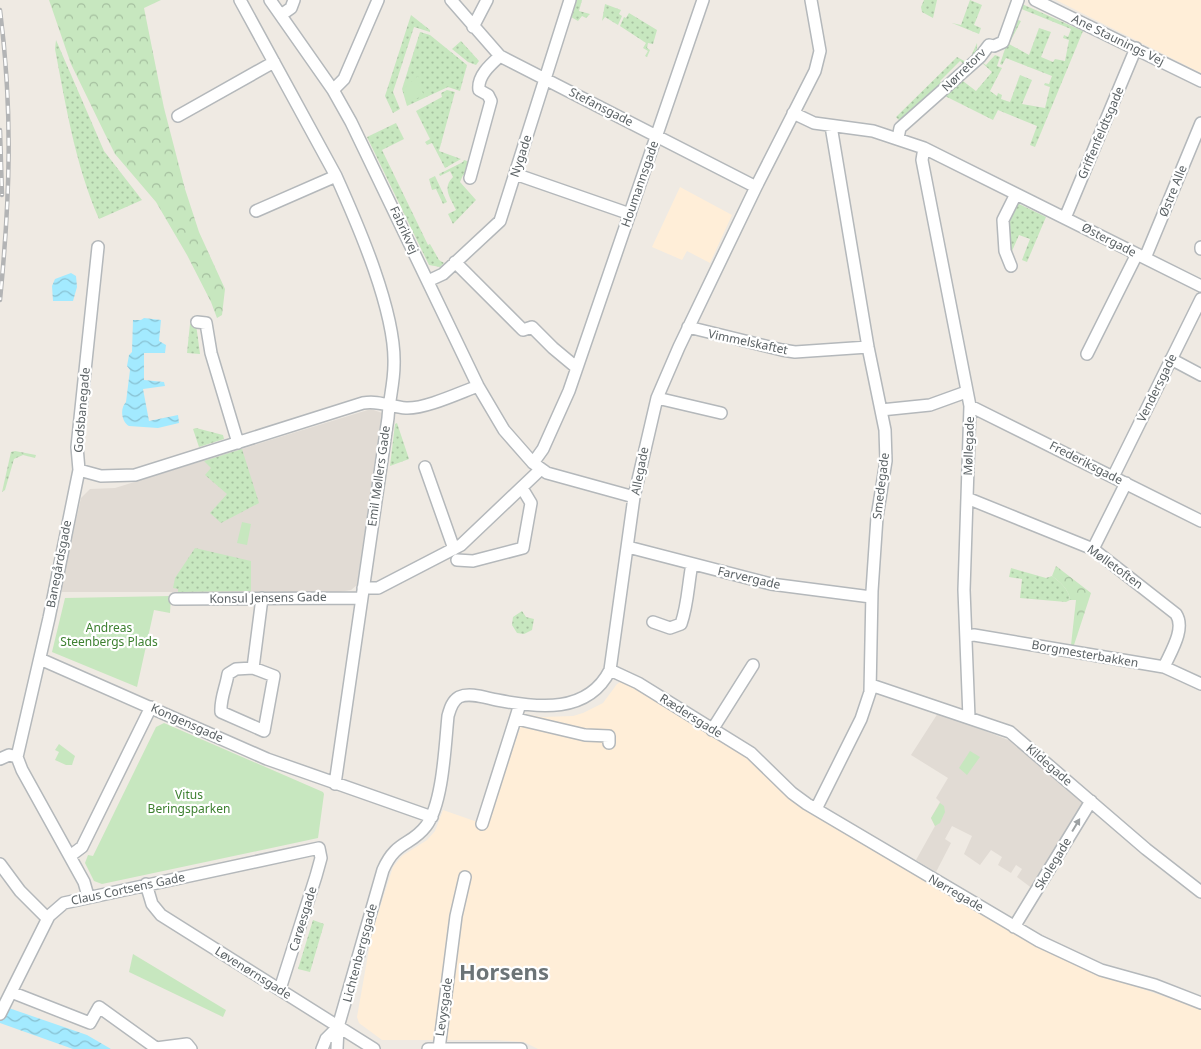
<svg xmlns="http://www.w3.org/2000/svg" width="1201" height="1049" font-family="'Noto Sans',sans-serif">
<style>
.commercial{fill:#ffeed8}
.education{fill:#e1dbd4}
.grass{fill:url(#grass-dots)}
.forest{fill:url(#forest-crowns)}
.green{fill:#c7e7bf}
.water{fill:url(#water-waves)}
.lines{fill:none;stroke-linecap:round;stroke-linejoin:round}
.minor-casing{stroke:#b4b8bb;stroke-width:14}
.minor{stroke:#fff;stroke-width:11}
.rail-casing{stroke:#b3b4b5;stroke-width:4.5}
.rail{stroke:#fff;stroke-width:2.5;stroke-dasharray:8;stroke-linecap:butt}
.oneway{fill:#9da1a3}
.labels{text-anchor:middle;stroke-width:4.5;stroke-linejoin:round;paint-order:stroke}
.street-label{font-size:12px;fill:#5b6265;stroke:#fff}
.park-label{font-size:12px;fill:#3d8030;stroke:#fff}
.town-label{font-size:22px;font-weight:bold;fill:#6c7477;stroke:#fff}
</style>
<defs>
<pattern id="grass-dots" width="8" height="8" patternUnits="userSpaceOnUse" patternTransform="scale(1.25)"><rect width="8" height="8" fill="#c7e7bf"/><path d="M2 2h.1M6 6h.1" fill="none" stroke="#a5bf9f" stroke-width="1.8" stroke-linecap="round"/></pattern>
<pattern id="forest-crowns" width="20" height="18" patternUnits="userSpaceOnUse" patternTransform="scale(1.25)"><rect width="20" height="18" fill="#c7e7bf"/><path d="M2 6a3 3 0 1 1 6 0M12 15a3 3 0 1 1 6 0" fill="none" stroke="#a5bf9f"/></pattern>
<pattern id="water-waves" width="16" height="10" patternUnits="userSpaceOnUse" patternTransform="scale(1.25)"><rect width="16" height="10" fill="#a3eaff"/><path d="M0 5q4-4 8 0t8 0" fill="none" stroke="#88c1d2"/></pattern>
</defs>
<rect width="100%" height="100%" fill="#efeae3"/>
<!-- commercial -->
<path class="commercial" d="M1056,0H1201V73Z
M680,187L732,215L710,263L687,251L682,260L652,247Z
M624,680L745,753L814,813L1090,971L1201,1009V1049H538L524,1042L494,1040H382L359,1023L357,1017L372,932L393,867L402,856L427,840L435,831L443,810L486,825L525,714L542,717L573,716L583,713L603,703L617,684Z"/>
<!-- education -->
<path class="education" d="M371,409L382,413L357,585L351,590L339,592H62V582L81,498L90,489L115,488Z
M938,713L1011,741L1083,802L1033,889L1017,877L1022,869L1016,865L1011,873L998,865L1002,857L991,850L980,865L964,854L972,836L952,826L945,839L951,843L936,872L916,860L935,826L931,818L940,802L936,798L948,778L911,755Z"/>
<!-- grass -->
<path class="grass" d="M577,0H582L579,11L590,14L586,18L582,16L578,21L571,17Z
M924,0H937L933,18L922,12L921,7Z
M970,0L982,5L974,25L981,28L979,34L952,23L961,25Z
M605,4L621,10L619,14L622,16L618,25L605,17L602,21Z
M1022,4L1083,31L1035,147L1030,145L1037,126L998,110L993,120L941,94L959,78L976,91L992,72L980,61L986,65L995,55L1000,57L997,66L1002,68L990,91L997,96L998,93L1002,95L1001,99L1010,102L1020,75L1032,80L1022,104L1045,108L1050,87L1044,85L1045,83L1049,84L1052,76L1006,58L1002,65L1000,64L1015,19L1021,21L1009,44L1029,55L1039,28L1051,32L1041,57L1053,62L1055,59L1065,61L1069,40L1063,38L1064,35L1068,37L1071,29L1019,8Z
M629,13L657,30L653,44L648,43L647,48L650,50L647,57L645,56L648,51L643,48L646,43L620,26L624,17L626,18Z
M411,15L430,30V32L414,27L393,92L400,109L393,113L385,96Z
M420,32L430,35L467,65L460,91L448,87L407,106L402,89Z
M56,40L104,151L142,200L99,219C75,164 66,106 55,49Z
M461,41L479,61L476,65L468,62L452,49Z
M977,43C978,53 974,60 965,65L960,61L940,81L944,86L903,124L896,117L957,57L968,63Z
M447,90L455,92L439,151L461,159L445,168L432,143L427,145L425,142L430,139L416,111L442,97L441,93Z
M396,123L404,139L382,150L428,245L430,244L439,260L444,263L440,267L429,265L367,137Z
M464,160L470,162L466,175H463L460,182L476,200L453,224L448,214L456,210C450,197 442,188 453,177L450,171L440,176L439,174L463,162Z
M435,176L447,202L443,204L436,189L432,190L429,179Z
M1017,203L1046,217L1027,262L1022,260L1030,239L1019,235L1012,251L1011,250L1007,220Z
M190,324H196L200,354L187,353Z
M397,423L409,459L390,466L395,424Z
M196,428L223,435L224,439L199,447L193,429Z
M242,449L259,503L221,523L210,513L227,494L205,475L211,468L204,461Z
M15,451L36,455L35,458L23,455L14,459L5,490L2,492L11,452Z
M195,548L251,561V591L178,592V589L173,588L175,578Z
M1011,568L1046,578L1052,576C1060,582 1069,589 1070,600L1066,602L1020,598L1022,579L1009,577Z
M522,611L526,617L534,619L532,630L524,634L517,633L512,625L513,617Z
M313,920L324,924L310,972L298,969Z"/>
<!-- forest -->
<path class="forest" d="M49,0H161L144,8L164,108L185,189L199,232L225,289L222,315L217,318L211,302L187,255L156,202L115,154L105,134L71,64Z
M1056,566L1091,593L1074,645H1071L1076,600H1070C1069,589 1060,582 1052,576Z"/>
<!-- green -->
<path class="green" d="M418,76L421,81L418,84L424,95L407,103L403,89Z
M242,522L251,524L247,545L237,543Z
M171,596L170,613L154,610L137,687L52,652L65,598Z
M164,723L323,792L324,794L318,838L102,884L94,881L85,863L88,855L93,856L156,727Z
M59,744L75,756L72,765H66L55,760L59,752L55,750Z
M970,751L980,757L967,775L959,768Z
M940,803L944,806L945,812L940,823L935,826L931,818Z
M133,954L226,1010L223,1017L129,972Z"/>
<!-- water -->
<path class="water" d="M71,273L76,276L77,287L73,301H53L52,286L55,279Z
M144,318L161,320L159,341L166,345L165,353H144V380L164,382L165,386L143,389L149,421L178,415L179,423L158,428L129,426C121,421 120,408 126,402L130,370L127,366L129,355L132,352L133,320H141Z
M0,1005L87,1035L111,1049H73L0,1023Z"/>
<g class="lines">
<!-- minor casing -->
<g class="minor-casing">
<path id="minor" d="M240,0L336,176C358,225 396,312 394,365C394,383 389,400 388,418L335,784
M270,0L333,90L351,122L478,386L504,430L533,463L547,473L634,497
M451,0L500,56L756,187
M1035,0L1201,81
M281,15L291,8L294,0
M473,27L487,0
M333,90L344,79L378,0
M793,113L814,123L873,131L924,148L1201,286
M178,116L274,62
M898,138L900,128L980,57L989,45L994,46L1003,42L1018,0
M924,148L922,160L970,406L964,590L969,718
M515,174L630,214
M470,178L491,101L488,95L479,90C477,76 491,64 500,56
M256,211L336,176
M1065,218L1136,48
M1201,247V249
M1145,258L1201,123
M455,262L523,330L532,327L553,348L577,368
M1011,266L1005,251L1003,220L1016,194
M428,281L443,274L500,221L570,0
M197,322L206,323L211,353L238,443
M688,327L782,350L795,352L868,347
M1087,354L1137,254
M1171,359L1201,375
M657,398L721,413
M970,406L1201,521
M881,410L930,405L966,392
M533,463L543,449L569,391L703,0
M425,467L454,549
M79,470L101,476L135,475L363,403C379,400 391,407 406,408C425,409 459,393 478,386
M1113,477L1201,299
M967,498L1093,549L1176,614C1186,629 1170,653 1164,667
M628,547L771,584L871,597
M1093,549L1126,483
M457,560L473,561L523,548L531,503L522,488
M363,588H378L461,545L541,469
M175,599L361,598
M653,622L670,628L681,624C688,604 688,584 692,564
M967,636L974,635L1164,667L1201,684
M40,659L267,759L432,817
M253,668L236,669L228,674C226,687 220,699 221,712L264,731L274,676L253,668L262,598
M610,670L638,683L751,753L792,793L807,804L1039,941L1101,970L1155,985L1201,1003
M871,685L1010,732L1146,849L1201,892
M517,719L585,735L609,736V743
M712,730L753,665
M0,759L9,755L17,757
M816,809L861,719L870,692L872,591L877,517L886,461L885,430L868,347L831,126
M482,824L520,704
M70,856L82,847L151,707
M0,864L20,891L47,918
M146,884L152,904L161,915L374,1049
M88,896L84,882L22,770L17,757L49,618L79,470L77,447L98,247
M1014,927L1091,801
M11,992L90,1023L99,1007L156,1048L187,1044L191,1049
M0,1014L49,916L64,903L319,848L321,858L316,876L280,989
M322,1049L326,1039L338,1027
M337,1049L338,1027L383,870C396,840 411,846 426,826C443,804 445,745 448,716C450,709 452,701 459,697C470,692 486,698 497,700C538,708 588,714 610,670L634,497L657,398L679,347L756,187L815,71L820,51L811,0
M428,1049H521
M439,1049L456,916L465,877"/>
</g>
<!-- minor -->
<use href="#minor" class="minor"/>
<!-- rail casing -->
<g class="rail-casing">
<path id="rail" d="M0,10C13,112 10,198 0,300
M0,130L2,195"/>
</g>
<!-- rail -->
<use href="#rail" class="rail"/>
</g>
<!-- one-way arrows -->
<defs><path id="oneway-solid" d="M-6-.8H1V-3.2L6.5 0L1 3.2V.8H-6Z" transform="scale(1.25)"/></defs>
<use class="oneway" href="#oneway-solid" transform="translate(1076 825) rotate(-59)"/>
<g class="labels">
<!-- street labels -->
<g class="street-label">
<text transform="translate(1118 40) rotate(26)" y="4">Ane Staunings Vej</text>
<text transform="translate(964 70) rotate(-44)" y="4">Nørretorv</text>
<text transform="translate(601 107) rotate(27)" y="4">Stefansgade</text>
<text transform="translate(1101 133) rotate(-67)" y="4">Griffenfeldtsgade</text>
<text transform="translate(521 156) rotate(-72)" y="4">Nygade</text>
<text transform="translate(640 184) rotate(-71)" y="4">Houmannsgade</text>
<text transform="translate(1173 191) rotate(-68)" y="4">Østre Alle</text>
<text transform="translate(404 230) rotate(65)" y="4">Fabrikvej</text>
<text transform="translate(1109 240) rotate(27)" y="4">Østergade</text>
<text transform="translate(748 342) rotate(12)" y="4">Vimmelskaftet</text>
<text transform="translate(1157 388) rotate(-64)" y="4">Vendersgade</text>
<text transform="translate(82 410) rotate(-85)" y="4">Godsbanegade</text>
<text transform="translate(969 446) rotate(-88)" y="4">Møllegade</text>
<text transform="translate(1086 463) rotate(27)" y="4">Frederiksgade</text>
<text transform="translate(640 471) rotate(-79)" y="4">Allegade</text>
<text transform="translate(379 476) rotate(-82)" y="4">Emil Møllers Gade</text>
<text transform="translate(881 486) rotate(-83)" y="4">Smedegade</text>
<text transform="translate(59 564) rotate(-79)" y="4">Banegårdsgade</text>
<text transform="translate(1115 567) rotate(36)" y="4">Mølletoften</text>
<text transform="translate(749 578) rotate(13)" y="4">Farvergade</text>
<text transform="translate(268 598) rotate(-1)" y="4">Konsul Jensens Gade</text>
<text transform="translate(1085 654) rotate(10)" y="4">Borgmesterbakken</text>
<text transform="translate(691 716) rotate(32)" y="4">Rædersgade</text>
<text transform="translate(187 723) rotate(24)" y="4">Kongensgade</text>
<text transform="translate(1049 765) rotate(41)" y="4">Kildegade</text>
<text transform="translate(1053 864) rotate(-59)" y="4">Skolegade</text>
<text transform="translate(128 889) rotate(-12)" y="4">Claus Cortsens Gade</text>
<text transform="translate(956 893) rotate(30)" y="4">Nørregade</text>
<text transform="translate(303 919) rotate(-73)" y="4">Carøesgade</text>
<text transform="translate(360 953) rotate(-75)" y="4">Lichtenbergsgade</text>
<text transform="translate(253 973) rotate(32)" y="4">Løvenørnsgade</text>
<text transform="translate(444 1007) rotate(-82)" y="4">Levysgade</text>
</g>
<!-- park labels -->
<g class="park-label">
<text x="109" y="632">Andreas<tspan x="109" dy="14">Steenbergs Plads</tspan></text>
<text x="189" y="799">Vitus<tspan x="189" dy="14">Beringsparken</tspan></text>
</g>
<!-- town labels -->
<g class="town-label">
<text x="504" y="980">Horsens</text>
</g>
</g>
</svg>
